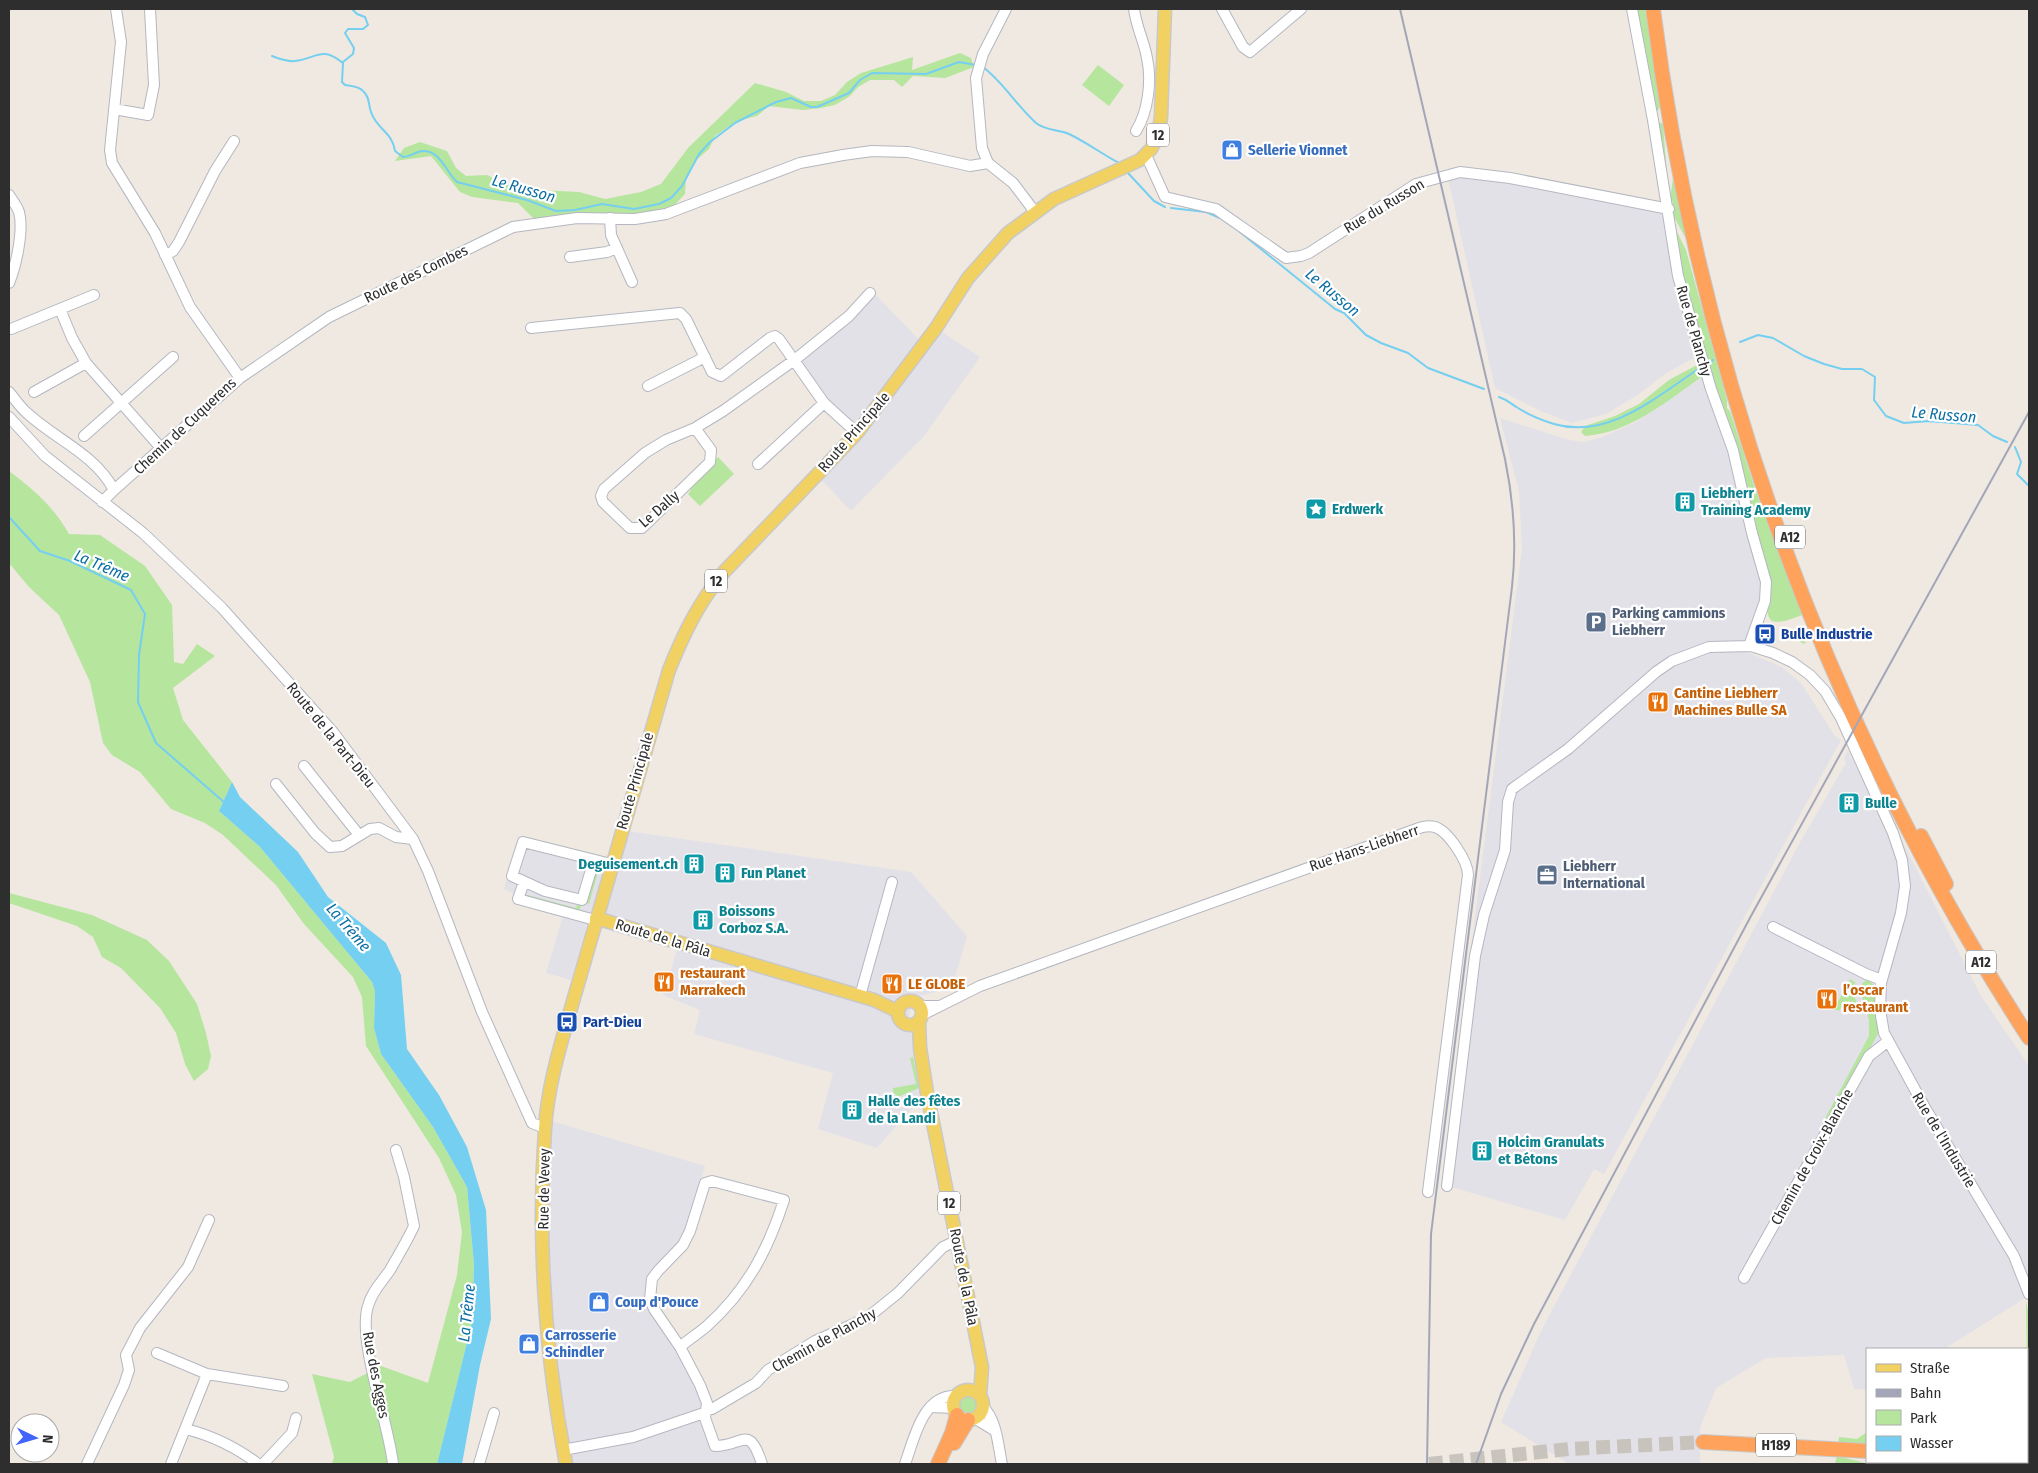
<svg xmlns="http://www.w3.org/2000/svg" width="2038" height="1473" font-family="'Fira Sans Condensed',sans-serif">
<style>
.industrial{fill:#e3e1e8}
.green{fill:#b6e59e}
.water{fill:#75cff0}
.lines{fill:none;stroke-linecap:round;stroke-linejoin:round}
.stream{stroke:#75cff0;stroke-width:2}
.highway-tunnel{stroke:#c8c4bd;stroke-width:14;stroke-dasharray:14 7;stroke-linecap:butt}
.minor-casing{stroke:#b4b7c1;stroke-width:12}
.major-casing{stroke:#c9c9c9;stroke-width:15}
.highway-casing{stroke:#c9c9c9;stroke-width:16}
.minor{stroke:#fff;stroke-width:10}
.major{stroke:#f2d163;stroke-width:12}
.highway{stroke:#ffa35c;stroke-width:14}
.rail{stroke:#a3a6b8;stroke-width:2}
.labels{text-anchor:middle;stroke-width:4.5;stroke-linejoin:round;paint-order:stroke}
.shield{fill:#fff;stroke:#6d6d6d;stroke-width:1}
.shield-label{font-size:14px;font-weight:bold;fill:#2e2e2e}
.shop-label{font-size:15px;font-weight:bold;fill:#366cbe;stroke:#fff;text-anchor:start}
.street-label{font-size:15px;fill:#2e2e2e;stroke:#fff}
.culture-label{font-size:15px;font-weight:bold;fill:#0d838f;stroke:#fff;text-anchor:start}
.service-label{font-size:15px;font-weight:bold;fill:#4e5e75;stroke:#fff;text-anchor:start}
.transit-label{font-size:15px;font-weight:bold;fill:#164399;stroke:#fff;text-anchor:start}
.food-label{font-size:15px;font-weight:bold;fill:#c56008;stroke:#fff;text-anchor:start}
.water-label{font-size:16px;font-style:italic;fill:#0d6fa3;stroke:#fff}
</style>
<rect width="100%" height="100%" fill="#efe9e1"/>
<!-- industrial -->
<path class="industrial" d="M1460,172L1669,209L1702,353L1665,374L1636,396L1606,414L1572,423L1541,411L1495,388L1447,174Z
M874,293L924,345L936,328L980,357L924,436L851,511L817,475L856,433L824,403L797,358Z
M1707,374L1766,582L1747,652L1782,667L1801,683L1835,736L1841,740L1604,1174L1594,1169L1565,1220L1441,1184L1522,549L1519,492L1500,418L1569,440L1584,442L1602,437L1636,422Z
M1848,750L1891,838L1900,837L1981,996L2029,1066V1289L2027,1297L1944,1349H1867V1390L1854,1389L1844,1355L1766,1358L1716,1388L1700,1428V1464H1569L1501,1422L1541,1331L1799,844L1846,763L1844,758Z
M627,831L911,872L967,936L952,988L918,996L909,1014L922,1097L877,1148L818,1129L833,1073L694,1034L700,1010L663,995L677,950L587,924L571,980L546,973L563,916L504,889L518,836L617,863Z
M551,1121L705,1166L684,1236L647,1285L692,1375L717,1442L744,1437L764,1464H572L557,1387L548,1303Z"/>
<!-- green -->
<path class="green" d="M1635,9H1645L1660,107L1657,112L1659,122L1663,124L1668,187Z
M960,53L971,58L974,67L945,78L913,76L902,87L894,80H870L858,87L850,96L835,105L821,108L803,110L769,106L757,116L737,121L715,136L709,149L693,163L686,180L685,194L669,211L636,218L534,219L518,203L472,197L460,192L431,156L395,161L404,148L420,142L447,151L456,168L466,176L487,175L516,189L579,192L605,199L641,192L661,184L688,148L755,83L786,92L804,101H821L835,95L847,82L861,73L913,57L912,70Z
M1098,65L1124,85L1109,106L1082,85Z
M1673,178L1686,236L1685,237L1672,213L1671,206L1673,202L1670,199Z
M1673,224L1686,250L1727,400V408L1730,411L1755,489L1802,615C1774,626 1762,627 1770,593L1714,385L1682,279Z
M1697,365L1703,376C1667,401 1630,433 1585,436L1581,432L1585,426L1615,416L1639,404L1669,380Z
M718,457L734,474L700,506L688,494L691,490L688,487Z
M9,471C33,489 54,507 69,534L100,535L145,566L172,605L174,662L183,664L197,644L215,656L173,688L183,720L232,782L219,811L260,847L372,982L375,991L374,1028L381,1054L433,1127L467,1187L474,1265L472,1322L437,1464H332L334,1457L332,1449L312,1374L350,1382L381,1366L428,1383L457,1275L462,1232L456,1195L439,1158L366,1046L362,997L353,977L304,924L276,885L223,835L205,823L171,809L140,772L112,755L103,743L90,682L59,615L29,587L9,563Z
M1797,626L1802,628L1806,639L1805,644L1800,642L1796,631Z
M596,864L600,865L589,904L585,902Z
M9,893L92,915L147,940L169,961L197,1004L206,1033L211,1056L208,1069L194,1081L185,1064L176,1033L160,1008L121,968L102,957L93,937L77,926L9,903Z
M524,894L576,908L578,903L581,905L579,912L528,898Z
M1850,979L1855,982L1853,993L1859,1008L1845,1001L1839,1011L1834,1009Z
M1867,979L1875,986V1014L1879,1032L1828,1124H1822L1869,1036V1020L1859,987Z
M913,1057L919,1088L898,1097L893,1092V1088L916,1084L910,1058Z
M2026,1301L2029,1316V1372L2027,1377Z
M957 1405a11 11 0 1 1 22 0a11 11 0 1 1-22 0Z
M1867,1432V1448L1838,1446L1839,1437L1857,1439Z
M1837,1456L1869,1464H1835Z"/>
<!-- water -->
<path class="water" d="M232,782L240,797L298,852L328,897L386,943L401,975L407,1049L439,1095L467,1147L486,1210L491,1319L480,1365L462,1464H437L472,1322L474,1265L467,1187L433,1127L381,1054L374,1028L375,991L372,982L260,847L219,811Z"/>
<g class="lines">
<!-- stream -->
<path class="stream" d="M272,56C280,59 287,62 295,61C316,59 321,45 343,63L342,82L345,85C351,86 359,86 363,91C370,97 368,104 371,112C377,130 392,131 395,151L403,157C409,157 412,154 418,152C439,146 445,171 457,182L527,200L556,211L575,210L602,204L634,209L659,204L671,198L682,186L699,154L710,142L735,123L776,102L791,98L811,107H817L849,93L860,80L872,73L926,74L959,62L976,65
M343,62L353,54L354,48L345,33L348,29H363L368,25L365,17L357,14L352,9
M983,67C1003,82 1017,106 1036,123C1046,131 1058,129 1069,134C1086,142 1102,154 1119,163
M1128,173L1154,201L1165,207
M1171,208L1206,212L1220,218
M1240,232L1335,309L1344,313L1366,335L1381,343L1408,353L1428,368L1484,389
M1740,342L1758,335L1773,338L1804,356L1824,364L1842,369H1862L1875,377L1874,400L1886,416L1904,423L1929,421L1978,425L1993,436L2007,442
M1708,364L1713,360
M1499,397C1508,400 1511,404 1518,408C1529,415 1541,420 1554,424C1609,440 1657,396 1700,368
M2015,447L2021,462L2017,474L2029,486
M9,517L40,551L70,561L131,590L145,614L139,655L138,702L156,743L225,803"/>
<!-- highway-tunnel -->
<path class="highway-tunnel" d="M1429,1464L1569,1449L1703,1442"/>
<!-- minor casing -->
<g class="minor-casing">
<path id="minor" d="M1006,9L983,54L976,78L982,148L988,163L1013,183L1035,212
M1134,9C1136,26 1144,41 1147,58C1152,81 1148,112 1136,131
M1222,9L1243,47L1250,52L1301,9
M1632,9L1653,120L1678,276L1711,389L1733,450L1752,533L1766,582L1765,601L1749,646
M114,109L148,115L154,85L150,9
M1146,155L1165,197L1216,209L1286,258L1301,256L1309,253L1416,184L1460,172L1510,178L1669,209
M9,195C13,201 17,206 19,212C24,230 16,266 9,283
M610,218L611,235L632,282
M165,255L173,251L179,242L215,171L234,141
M570,257L607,252L617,248
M60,309L72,338L86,363
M531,328L680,313L686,319L712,372L721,376L770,338L775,336L779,339L824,403L857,433
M11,329L94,295
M240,378L329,317L513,227L577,218L635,219L666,214L800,163L843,155L872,151L908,152L970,166L988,163
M648,386L705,357
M9,392C15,399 20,407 27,413C56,440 94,453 114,490L102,502
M34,392L86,363L161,448
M9,417L45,456L143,533L222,608L333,732L413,839L428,871L482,1012L532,1123L545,1128
M695,428L711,450L710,462L642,528H630L603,502L601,496L604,489L645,453L666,440L695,428L723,411L797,358L849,316L870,293
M84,436L173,357
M758,464L824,403
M114,490L240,378L190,307L155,233L112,163L110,150L121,42L116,9
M304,766L359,835
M276,784L315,833L330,847L342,846L370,829L379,828L396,837L413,839
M594,860L582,900L545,891L512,876L523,842L611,864
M524,882L518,899L595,920
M1773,927L1866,974L1882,980
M860,996L892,882
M920,1006H938
M922,1015L980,986L1411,831C1419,828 1426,825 1435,827C1448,831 1468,861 1468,875L1428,1192
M1447,1186L1475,956L1484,915L1505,850L1508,802L1512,789L1568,749L1656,672L1672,661L1709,647L1751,646L1773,653L1792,662L1810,675L1825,691L1841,718L1893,833L1902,860L1905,886L1901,913L1881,983L1880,1010L1884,1033L1924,1106L2014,1256L2029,1294
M1744,1278L1869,1056L1887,1042
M680,1347C689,1339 699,1333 707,1326C747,1290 768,1250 784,1200L712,1181L705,1183L690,1231L683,1245L658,1271L652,1279L650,1299L654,1309L680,1347L700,1385L707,1403L705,1418L715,1446C743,1446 749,1423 762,1464
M157,1353L207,1374L283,1386
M2027,1387L2029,1380
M707,1407L712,1409L756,1383L768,1370L815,1341L867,1318L898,1293L943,1247L956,1241
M931,1407L954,1408
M983,1407C997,1420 998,1446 1002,1464
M974,1418L994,1430
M2027,1420L2029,1416
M186,1429C213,1436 236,1447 258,1464
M563,1450L633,1437L704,1413
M87,1464L124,1385L129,1370L126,1355L140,1328L188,1267L209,1220
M171,1464L207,1374
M263,1464L292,1433L296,1418
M393,1464C389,1424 357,1340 368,1306C372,1291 382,1282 390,1270C398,1256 407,1241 414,1226L404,1177L396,1150
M479,1464L494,1413
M905,1464C914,1439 923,1394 956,1396
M1998,1464L1999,1462"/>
</g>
<!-- major casing -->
<g class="major-casing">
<path id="major" d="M596,918L874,1000L897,1011
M898 1013a12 12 0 1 1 24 0a12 12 0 1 1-24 0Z
M919,1021L920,1048L927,1093L982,1367L980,1396
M953 1405a15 15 0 1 1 30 0a15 15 0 1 1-30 0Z
M566,1464C545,1353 537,1243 545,1129C547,1093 557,1057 567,1022L669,670C684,633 697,606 722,574L857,433L936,328L968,278L1008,233L1054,199L1140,160L1151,149L1158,136L1161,117L1165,9"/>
</g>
<!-- highway casing -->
<g class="highway-casing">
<path id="highway" d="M1653,9C1700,375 1828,728 2029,1038
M1921,836L1946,884
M1703,1442L1867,1451
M954,1443L968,1420
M1876,1462L1880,1463
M1927,1462L1933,1464
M938,1464L952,1433L957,1415
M1911,1464L1912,1462"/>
</g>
<!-- minor -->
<use href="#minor" class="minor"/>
<!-- major -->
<use href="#major" class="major"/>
<!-- highway -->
<use href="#highway" class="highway"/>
<!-- rail -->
<path class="rail" d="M1400,9L1505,459C1514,503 1517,543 1512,587L1431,1234L1427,1464
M1476,1464L1501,1394L1534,1324L1751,916L2029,412"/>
</g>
<!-- icons -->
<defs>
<g id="shop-square" transform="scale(1.125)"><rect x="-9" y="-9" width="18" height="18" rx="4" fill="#3f7fe0" stroke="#fff"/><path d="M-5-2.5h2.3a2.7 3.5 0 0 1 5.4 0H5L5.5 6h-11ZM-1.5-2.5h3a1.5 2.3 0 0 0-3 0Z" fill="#fff"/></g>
<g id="building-square" transform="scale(1.125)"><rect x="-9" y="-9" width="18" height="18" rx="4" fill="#0f9aa8" stroke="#fff"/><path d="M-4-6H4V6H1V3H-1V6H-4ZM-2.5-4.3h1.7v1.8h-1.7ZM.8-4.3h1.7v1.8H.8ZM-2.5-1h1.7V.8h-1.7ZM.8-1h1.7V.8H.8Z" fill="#fff"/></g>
<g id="sight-square" transform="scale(1.125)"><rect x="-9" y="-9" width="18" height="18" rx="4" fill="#0f9aa8" stroke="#fff"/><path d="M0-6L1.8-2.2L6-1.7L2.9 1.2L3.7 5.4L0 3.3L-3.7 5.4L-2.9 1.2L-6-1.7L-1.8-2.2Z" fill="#fff"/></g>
<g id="parking-square" transform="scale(1.125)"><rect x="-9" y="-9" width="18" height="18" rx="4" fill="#5c6f8a" stroke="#fff"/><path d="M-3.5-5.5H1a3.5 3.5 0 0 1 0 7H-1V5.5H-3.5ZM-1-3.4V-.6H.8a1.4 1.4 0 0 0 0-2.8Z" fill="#fff"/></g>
<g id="bus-square" transform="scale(1.125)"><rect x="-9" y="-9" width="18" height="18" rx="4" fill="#1a4fb4" stroke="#fff"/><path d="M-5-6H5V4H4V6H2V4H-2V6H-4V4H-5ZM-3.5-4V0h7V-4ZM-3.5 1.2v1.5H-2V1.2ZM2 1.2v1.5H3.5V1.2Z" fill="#fff"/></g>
<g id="restaurant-square" transform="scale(1.125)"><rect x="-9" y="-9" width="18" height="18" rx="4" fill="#e8710a" stroke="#fff"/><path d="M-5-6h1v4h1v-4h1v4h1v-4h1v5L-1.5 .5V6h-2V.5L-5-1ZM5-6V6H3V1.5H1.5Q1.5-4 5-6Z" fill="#fff"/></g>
<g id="office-square" transform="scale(1.125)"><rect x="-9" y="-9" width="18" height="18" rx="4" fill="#5c6f8a" stroke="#fff"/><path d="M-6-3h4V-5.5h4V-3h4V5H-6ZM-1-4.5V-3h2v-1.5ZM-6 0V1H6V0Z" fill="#fff"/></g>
</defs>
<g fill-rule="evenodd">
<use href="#shop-square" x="1232" y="150"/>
<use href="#building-square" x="1685" y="502"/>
<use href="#sight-square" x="1316" y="509"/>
<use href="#parking-square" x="1596" y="622"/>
<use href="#bus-square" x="1765" y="634"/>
<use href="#restaurant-square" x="1658" y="702"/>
<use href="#building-square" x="1849" y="803"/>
<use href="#building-square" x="694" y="864"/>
<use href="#building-square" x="725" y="873"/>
<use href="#office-square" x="1547" y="875"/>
<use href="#building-square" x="703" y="920"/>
<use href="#restaurant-square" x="664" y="982"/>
<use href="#restaurant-square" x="892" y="984"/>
<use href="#restaurant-square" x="1827" y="999"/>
<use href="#bus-square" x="567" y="1022"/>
<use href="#building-square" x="852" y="1110"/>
<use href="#building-square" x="1482" y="1151"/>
<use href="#shop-square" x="599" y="1302"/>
<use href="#shop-square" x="529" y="1344"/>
</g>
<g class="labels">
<!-- shield labels -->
<g class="shield">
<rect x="1147" y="123.5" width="22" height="23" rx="4"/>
<rect x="1775" y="525.5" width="30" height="23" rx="4"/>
<rect x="705" y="569.5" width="22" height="23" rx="4"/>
<rect x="1966" y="950.5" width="30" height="23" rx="4"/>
<rect x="938" y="1191.5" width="22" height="23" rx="4"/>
<rect x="1756" y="1433.5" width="40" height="23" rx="4"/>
</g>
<g class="shield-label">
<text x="1158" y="140">12</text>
<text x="1790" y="542">A12</text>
<text x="716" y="586">12</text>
<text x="1981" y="967">A12</text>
<text x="949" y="1208">12</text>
<text x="1776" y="1450">H189</text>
</g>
<!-- shop labels -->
<g class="shop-label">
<text x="1248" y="155">Sellerie Vionnet</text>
<text x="615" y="1307">Coup d'Pouce</text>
<text x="545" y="1340">Carrosserie<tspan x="545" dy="17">Schindler</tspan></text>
</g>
<!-- street labels -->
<g class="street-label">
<text transform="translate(1384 206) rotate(-31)" y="5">Rue du Russon</text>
<text transform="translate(416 274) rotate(-26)" y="5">Route des Combes</text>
<text transform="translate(1694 331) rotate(74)" y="5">Rue de Planchy</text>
<text transform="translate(185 426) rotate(-43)" y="5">Chemin de Cuquerens</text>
<text transform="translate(854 432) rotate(-49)" y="5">Route Principale</text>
<text transform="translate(659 509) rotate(-41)" y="5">Le Dally</text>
<text transform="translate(331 735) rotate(51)" y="5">Route de la Part-Dieu</text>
<text transform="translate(635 781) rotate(-74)" y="5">Route Principale</text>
<text transform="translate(1364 848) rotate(-19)" y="5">Rue Hans-Liebherr</text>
<text transform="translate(663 938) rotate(17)" y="5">Route de la Pâla</text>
<text transform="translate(1944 1140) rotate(59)" y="5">Rue de l'Industrie</text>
<text transform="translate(1812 1157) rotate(-61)" y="5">Chemin de Croix-Blanche</text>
<text transform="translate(544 1189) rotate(-89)" y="5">Rue de Vevey</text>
<text transform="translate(964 1277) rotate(79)" y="5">Route de la Pâla</text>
<text transform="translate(824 1340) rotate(-29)" y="5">Chemin de Planchy</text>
<text transform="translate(376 1375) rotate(79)" y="5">Rue des Agges</text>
</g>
<!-- culture labels -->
<g class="culture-label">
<text x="1701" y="498">Liebherr<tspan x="1701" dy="17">Training Academy</tspan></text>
<text x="1332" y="514">Erdwerk</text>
<text x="1865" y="808">Bulle</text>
<text x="678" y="869" text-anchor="end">Deguisement.ch</text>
<text x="741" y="878">Fun Planet</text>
<text x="719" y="916">Boissons<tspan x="719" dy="17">Corboz S.A.</tspan></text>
<text x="868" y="1106">Halle des fêtes<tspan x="868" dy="17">de la Landi</tspan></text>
<text x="1498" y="1147">Holcim Granulats<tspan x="1498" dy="17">et Bétons</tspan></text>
</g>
<!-- service labels -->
<g class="service-label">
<text x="1612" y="618">Parking cammions<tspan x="1612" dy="17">Liebherr</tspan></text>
<text x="1563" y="871">Liebherr<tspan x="1563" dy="17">International</tspan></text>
</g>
<!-- transit labels -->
<g class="transit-label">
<text x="1781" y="639">Bulle Industrie</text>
<text x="583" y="1027">Part-Dieu</text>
</g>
<!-- food labels -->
<g class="food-label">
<text x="1674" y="698">Cantine Liebherr<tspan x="1674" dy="17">Machines Bulle SA</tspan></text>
<text x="680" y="978">restaurant<tspan x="680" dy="17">Marrakech</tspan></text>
<text x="908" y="989">LE GLOBE</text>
<text x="1843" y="995">l’oscar<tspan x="1843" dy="17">restaurant</tspan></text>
</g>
<!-- water labels -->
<g class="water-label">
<text transform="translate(524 188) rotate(16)" y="6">Le Russon</text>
<text transform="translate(1333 292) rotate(40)" y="6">Le Russon</text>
<text transform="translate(1944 414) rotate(5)" y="6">Le Russon</text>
<text transform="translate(102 565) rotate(23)" y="6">La Trême</text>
<text transform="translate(349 927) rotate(49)" y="6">La Trême</text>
<text transform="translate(466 1313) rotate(-84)" y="6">La Trême</text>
</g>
</g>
<!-- border -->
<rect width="2038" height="1473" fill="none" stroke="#2e2e2e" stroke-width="20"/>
<!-- legend -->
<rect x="1866" y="1348" width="162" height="115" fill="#ffffff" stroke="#ababab"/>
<rect x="1876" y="1364" width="25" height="8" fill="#f2d163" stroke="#ababab"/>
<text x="1910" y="1373" font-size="15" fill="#2e2e2e">Straße</text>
<rect x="1876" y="1389" width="25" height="8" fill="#a3a6b8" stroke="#ababab"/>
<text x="1910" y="1398" font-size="15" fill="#2e2e2e">Bahn</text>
<rect x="1876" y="1410" width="25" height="15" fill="#b6e59e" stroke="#ababab"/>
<text x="1910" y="1423" font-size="15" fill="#2e2e2e">Park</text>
<rect x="1876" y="1436" width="25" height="15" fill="#75cff0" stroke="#ababab"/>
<text x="1910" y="1448" font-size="15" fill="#2e2e2e">Wasser</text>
<!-- north arrow -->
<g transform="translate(35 1438) rotate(95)"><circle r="24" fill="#ffffff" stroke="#ababab"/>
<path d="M0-4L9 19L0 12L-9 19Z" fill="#4264fb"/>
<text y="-8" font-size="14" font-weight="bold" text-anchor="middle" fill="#2e2e2e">N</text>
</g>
</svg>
